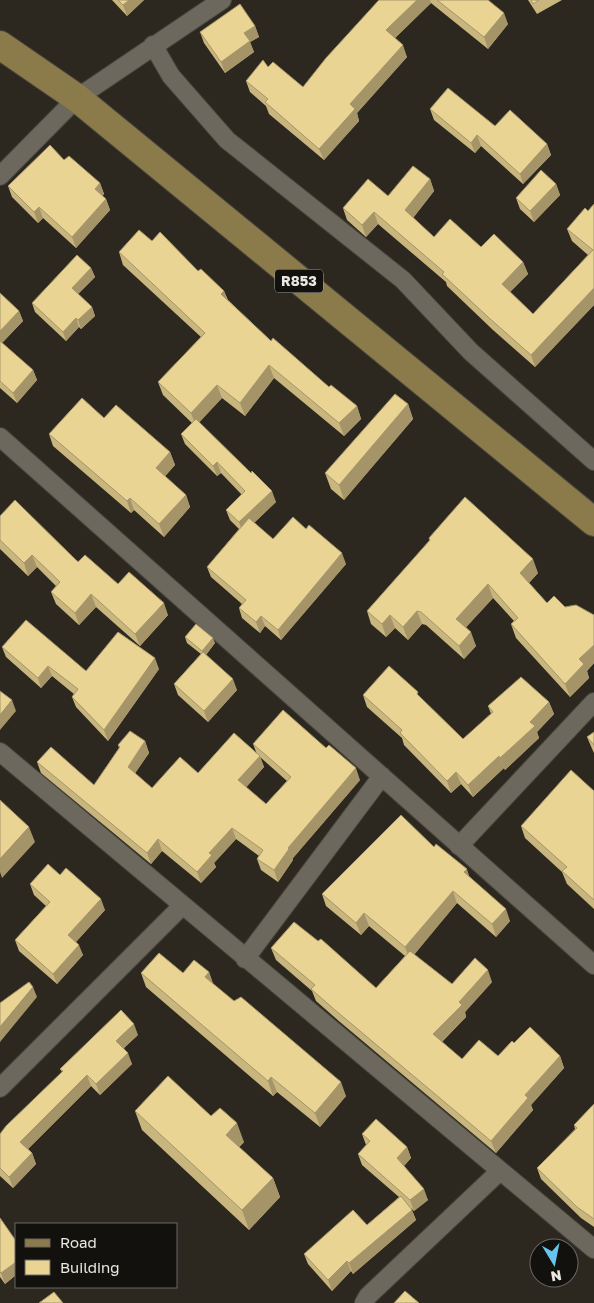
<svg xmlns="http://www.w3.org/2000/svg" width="594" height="1303" font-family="'Golos Text',sans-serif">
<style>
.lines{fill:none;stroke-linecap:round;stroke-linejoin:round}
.street-casing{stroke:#47453d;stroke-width:20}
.primary-casing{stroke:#47453d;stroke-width:30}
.street{stroke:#6c685d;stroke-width:18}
.primary{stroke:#8b7a4a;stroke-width:28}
.wall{fill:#c9b67f;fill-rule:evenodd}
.shaded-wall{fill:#a49468}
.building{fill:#ead494;stroke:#a49468}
.labels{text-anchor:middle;stroke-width:5;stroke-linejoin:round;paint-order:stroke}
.shield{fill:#13110d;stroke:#aaa8a2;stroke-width:1}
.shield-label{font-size:14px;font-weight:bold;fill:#eae8e2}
</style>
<rect width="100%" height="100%" fill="#2c281f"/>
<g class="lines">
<!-- street casing -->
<g class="street-casing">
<path id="street" d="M153,45L171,76L227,140L403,280L471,352L594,461
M0,176L77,98L222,0
M0,437L594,965
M0,752L594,1249
M459,846L594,702
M245,959L382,776
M0,1088L182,906
M364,1303L368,1296L500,1171"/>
</g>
<!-- primary casing -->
<g class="primary-casing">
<path id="primary" d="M0,45L77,98L594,522"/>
</g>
<!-- street -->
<use href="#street" class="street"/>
<!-- primary -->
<use href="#primary" class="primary"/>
</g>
<!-- wall -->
<path class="wall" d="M112,0H144L127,16Z
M379,0H488L508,24L488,49L431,3L395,38L407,57L357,113L359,121L324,160L269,114L266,106L250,92L246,81L268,67L303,87Z
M528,0H562L537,14Z
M255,26L259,37L250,42L254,52L225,73L204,43L200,32Z
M430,109L495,126L547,144L551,155L523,184L481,146L475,153L434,120Z
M430,179L434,191L413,218L434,237L481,247L523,262L528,274L510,292L533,314L588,255L572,241L567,229L588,211L594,204V305L535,367L493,330L447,286L446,282L378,224L366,237L347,220L343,208L388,196Z
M100,183L104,194L102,196L106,199L110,210L76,248L43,218L38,223L12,197L8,186Z
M556,184L560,195L534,222L520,209L516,198Z
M152,241L198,271L224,291L228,300L271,341L329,387L357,406L361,419L344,436L274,378L245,416L222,398L199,422L276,502L254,523L273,539L346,564L281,640L265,626L260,633L242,618L239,608L242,604L211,577L207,567L239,529L230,520L226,510L242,495L221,473L217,476L185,444L181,434L192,423L163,395L158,382L201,337L123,265L119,252Z
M91,268L95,277L78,294L92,307L95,316L81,329L79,327L66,341L35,312L32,303Z
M0,293L19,311L23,321L2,343L33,370L37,380L17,403L0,388Z
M408,404L413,419L344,500L331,489L325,473Z
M104,418L170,452L175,465L165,476L186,495L190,507L164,537L134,510L131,513L53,446L49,434Z
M0,516L118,584L168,615L140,646L96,607L79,625L56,604L51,592L56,586L37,567L28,576L0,549Z
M429,538L538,573L529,583L547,603L594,615V663L587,671L589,678L570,697L516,638L511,624L514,621L493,598L466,627L476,646L464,659L426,625L422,624L408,640L395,628L386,637L371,624L367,611L430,541Z
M185,637L215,643L206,655L237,690L208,722L178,695L174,684L201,654L187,643Z
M2,647L86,671L159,669L108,741L76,707L72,697L74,694L52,676L41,688L6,657Z
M363,695L420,697L463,739L491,714L488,706L549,702L554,714L537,732L539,738L505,770L504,768L473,797L461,784L451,793L404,745L402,738L367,707Z
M594,732V753L593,751L587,737Z
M145,741L149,753L135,773L152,788L257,754L253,744L360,780L293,858V860L278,882L261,870L257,859L259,856L236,839L214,863L216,867L201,883L162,851L151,864L41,773L37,762L94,785L119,748L118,745ZM260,757L287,781L266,804L246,787L264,767Z
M594,791V909L567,884L562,872L525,838L521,826Z
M434,847L469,877L510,921L496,937L457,903L414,954L452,984L492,982L465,1012L466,1017L442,1042L462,1059L498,1056L514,1043L560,1056L564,1068L531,1105L533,1110L496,1153L340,1022L316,1001L312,991L276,960L271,948L318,941L376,988L405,956L369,926L361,935L326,906L322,894Z
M60,875L105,910L76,942L83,955L57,984L19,951L15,940L46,906L34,895L30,884Z
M209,972L213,984L346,1096L320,1127L277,1092L273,1096L146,987L141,973Z
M138,1035L124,1048L132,1064L100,1095L91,1086L28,1149L32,1153L36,1164L13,1188L0,1176V1134L62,1072L60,1069Z
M594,1104V1227L581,1218L541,1179L537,1168L575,1129L574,1125Z
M135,1111L211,1116L244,1142L239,1147L273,1178L280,1197L249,1230L142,1130Z
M362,1134L407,1147L411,1158L404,1166L428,1200L414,1211L411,1208L416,1220L353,1274L351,1271L332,1291L308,1264L304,1254L367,1225L399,1197L362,1165L358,1154L366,1145Z
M0,1218L16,1241V1275L5,1284L0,1277Z"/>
<!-- shaded-wall -->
<path class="shaded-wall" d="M129,0H144L127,16L123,5Z
M417,0H430L431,3L391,42L386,30Z
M504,13L508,24L488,49L484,37Z
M255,26L259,37L250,42L254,52L225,73L221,62L244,33Z
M403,45L407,57L357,113L359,121L324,160L319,149L350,104Z
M477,135L481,146L475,153L471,143Z
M547,144L551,155L523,184L520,174Z
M430,179L434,191L410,222L405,210Z
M100,183L104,194L99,200L95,189Z
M556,184L560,195L534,222L530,211Z
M106,199L110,210L76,248L72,237Z
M39,207L43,218L38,223L34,212Z
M374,212L378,224L366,237L362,225Z
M523,262L528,274L506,296L502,284Z
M91,268L95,277L75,297L72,288Z
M594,288V305L535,367L531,355Z
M224,291L229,304L221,294Z
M92,307L95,316L81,329L78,320Z
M19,311L23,321L0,345V331Z
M76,318L79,327L66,341L63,332Z
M269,365L274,378L245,416L240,403Z
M33,370L37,380L17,403L13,393Z
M217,385L222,398L196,426L191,413Z
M408,404L413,419L344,500L339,485Z
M357,406L361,419L344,436L339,423Z
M170,452L175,465L161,481L156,468Z
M217,462L221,473L217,476L213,466Z
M272,491L276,502L243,533L239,522Z
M186,495L190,507L164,537L159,524Z
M130,498L134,510L131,513L127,501Z
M342,553L346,564L281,640L278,630Z
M32,555L37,567L28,576L24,563Z
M533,559L538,573L525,587L520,573Z
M488,584L493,598L461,633L456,619Z
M91,594L96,607L79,625L75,613Z
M164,603L168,615L140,646L135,634Z
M417,611L422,624L408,640L403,627Z
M390,615L395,628L386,637L382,624Z
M261,616L265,626L260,633L256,622Z
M471,632L476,646L464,659L459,646Z
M213,638L215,643L204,657L202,651Z
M594,645V663L587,671L589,678L570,697L565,684L579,659Z
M155,658L159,669L108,741L104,730Z
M48,666L52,676L41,688L38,678Z
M233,679L237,690L208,722L204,711Z
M12,700L16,711L0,730V715Z
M549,702L554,714L537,732L539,738L505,770L500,758L530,722Z
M145,741L149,753L132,778L128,767Z
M260,756L264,767L243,791L238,780Z
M499,756L504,768L473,797L468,785Z
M356,768L360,780L293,858V860L278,882L274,870L288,848Z
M456,772L461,784L451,793L447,781Z
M29,827L35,842L2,878L0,872V859Z
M232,828L236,839L214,863L216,867L201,883L197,872L209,853Z
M158,839L162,851L151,864L147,853Z
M467,869L471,882L464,872Z
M453,891L457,903L410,960L405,947Z
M101,899L105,910L72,946L68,935Z
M506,909L510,921L496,937L492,924Z
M364,913L369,926L361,935L356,923Z
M79,945L83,955L57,984L53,974Z
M488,970L492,982L465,1012L466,1017L437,1046L433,1034L459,1002Z
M209,972L214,986L205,977Z
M33,987L37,997L0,1042V1027Z
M134,1024L138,1035L120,1051L116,1041Z
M128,1053L132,1064L100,1095L96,1084Z
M560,1056L564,1068L531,1105L533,1110L496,1153L491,1141L525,1095Z
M87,1075L91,1086L24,1153L20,1142Z
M271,1077L277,1092L273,1096L268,1081Z
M341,1082L346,1096L320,1127L315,1113Z
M237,1123L244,1142L233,1154L226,1135Z
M407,1147L411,1158L401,1169L397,1158Z
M32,1153L36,1164L13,1188L9,1177Z
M273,1178L280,1197L249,1230L242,1210Z
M424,1189L428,1200L414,1211L410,1200Z
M412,1210L416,1220L353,1274L349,1263Z
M347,1261L351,1271L332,1291L328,1280Z
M16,1262V1275L5,1284L1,1273Z"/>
<!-- building -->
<path class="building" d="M118,0H129L123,5Z
M379,0H417L386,30L403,45L350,104L355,109L319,149L265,102L268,99L246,81L263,60L268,67L273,62L303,87L326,58Z
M437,0H488L504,13L484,37Z
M531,0H539L533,4Z
M240,4L255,26L244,33L250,41L221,62L200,32Z
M448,88L495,126L510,110L547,144L520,174L477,135L471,143L430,109Z
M50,145L64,160L69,156L100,183L95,189L106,199L72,237L39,207L34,212L8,186Z
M413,166L430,179L405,210L434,237L450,219L481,247L494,234L523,262L502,284L533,314L593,250L567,229L585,208L588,211L594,204V288L531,355L488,317L442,274L444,272L374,212L362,225L343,208L368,179L388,196Z
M541,170L556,184L530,211L516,198Z
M139,230L152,241L160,232L198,271L201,269L224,291L221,294L271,341L273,338L329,387L331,385L357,406L339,423L269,365L240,403L217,385L191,413L158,382L205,333L119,252Z
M77,255L91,268L72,288L92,307L78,320L76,318L63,332L32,303Z
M0,293L19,311L0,331Z
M0,341L33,370L13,393L0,381Z
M395,394L408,404L339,485L325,473Z
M82,398L104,418L116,405L170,452L156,468L186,495L159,524L130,498L127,501L49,434Z
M196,419L251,473L252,471L272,491L239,522L226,510L245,491L217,462L213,466L181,434Z
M465,497L533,559L520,573L547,603L554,596L565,607L576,605L594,615V645L579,659L584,664L565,684L511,624L518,618L488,584L456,619L471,632L459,646L421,612L417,611L403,627L390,615L382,624L367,611L430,540L429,538Z
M15,500L78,562L85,555L118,584L129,572L164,603L135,634L91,594L75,613L51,592L60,582L32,555L24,563L0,540V516Z
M293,517L306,529L309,525L342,553L278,630L261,616L256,622L239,608L246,600L207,567L249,518L273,539Z
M26,620L86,671L118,632L155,658L104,730L72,697L78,689L48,666L38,678L2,647Z
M196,624L213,638L202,651L185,637Z
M203,652L233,679L204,711L174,684Z
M389,666L418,692L417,694L463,739L493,712L488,706L521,677L549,702L530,722L535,726L500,758L499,756L468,785L456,772L447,781L400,733L402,730L363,695Z
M0,691L12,700L0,715Z
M283,710L326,748L329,745L356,768L288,848L289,849L274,870L257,859L263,850L232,828L209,853L212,855L197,872L158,839L147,853L37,762L51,747L94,785L120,747L118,745L130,731L145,741L128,767L152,788L180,757L198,773L234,733L260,756L238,780L266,804L291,777L253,744Z
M594,732V745L587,737Z
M571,770L594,791V900L562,871L567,867L521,826Z
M0,800L29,827L0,859Z
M401,815L434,847L436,844L467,869L464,872L506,909L492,924L453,891L405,947L364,913L356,923L322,894Z
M48,864L60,875L66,868L101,899L68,935L79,945L53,974L15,940L50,902L30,884Z
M294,922L318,941L321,939L376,988L410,951L452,984L475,958L488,970L459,1002L462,1005L433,1034L462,1059L479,1040L498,1056L512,1041L514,1043L530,1027L560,1056L525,1095L528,1098L491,1141L335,1010L311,989L315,985L271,948Z
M159,953L183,973L194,960L209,972L205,977L234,1001L241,997L341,1082L315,1113L271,1077L268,1081L141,973Z
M29,982L33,987L0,1027V1003Z
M121,1010L134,1024L116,1041L128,1053L96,1084L87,1075L20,1142L32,1153L9,1177L0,1168V1134L6,1126L63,1071L60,1069Z
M168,1076L211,1116L220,1108L237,1123L226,1135L273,1178L242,1210L135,1111Z
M594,1104V1219L577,1207L537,1168L577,1128L574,1125Z
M376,1119L407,1147L397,1158L424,1189L410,1200L358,1154L370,1141L362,1134Z
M401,1196L412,1210L349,1263L347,1261L328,1280L304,1254L353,1210L367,1225Z
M0,1218L16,1241V1262L1,1273L0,1272Z
M405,1291L419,1303H394Z
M54,1292L63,1303H39Z"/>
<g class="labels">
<!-- shield labels -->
<rect class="shield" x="275" y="269.5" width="48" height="23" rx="4"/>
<g class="shield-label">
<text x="299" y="286">R853</text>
</g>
</g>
<!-- legend -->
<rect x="15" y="1223" width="162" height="65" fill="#13110d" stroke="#696762"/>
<rect x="25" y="1239" width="25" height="8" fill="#8b7a4a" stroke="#696762"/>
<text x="60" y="1248" font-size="15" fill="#eae8e2">Road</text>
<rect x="25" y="1260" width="25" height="15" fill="#ead494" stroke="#696762"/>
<text x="60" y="1273" font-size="15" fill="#eae8e2">Building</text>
<!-- north arrow -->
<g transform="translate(554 1263) rotate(170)"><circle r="24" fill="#13110d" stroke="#696762"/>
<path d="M0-4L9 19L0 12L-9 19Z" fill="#66c4ef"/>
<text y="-8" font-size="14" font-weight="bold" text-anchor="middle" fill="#eae8e2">N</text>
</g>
</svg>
